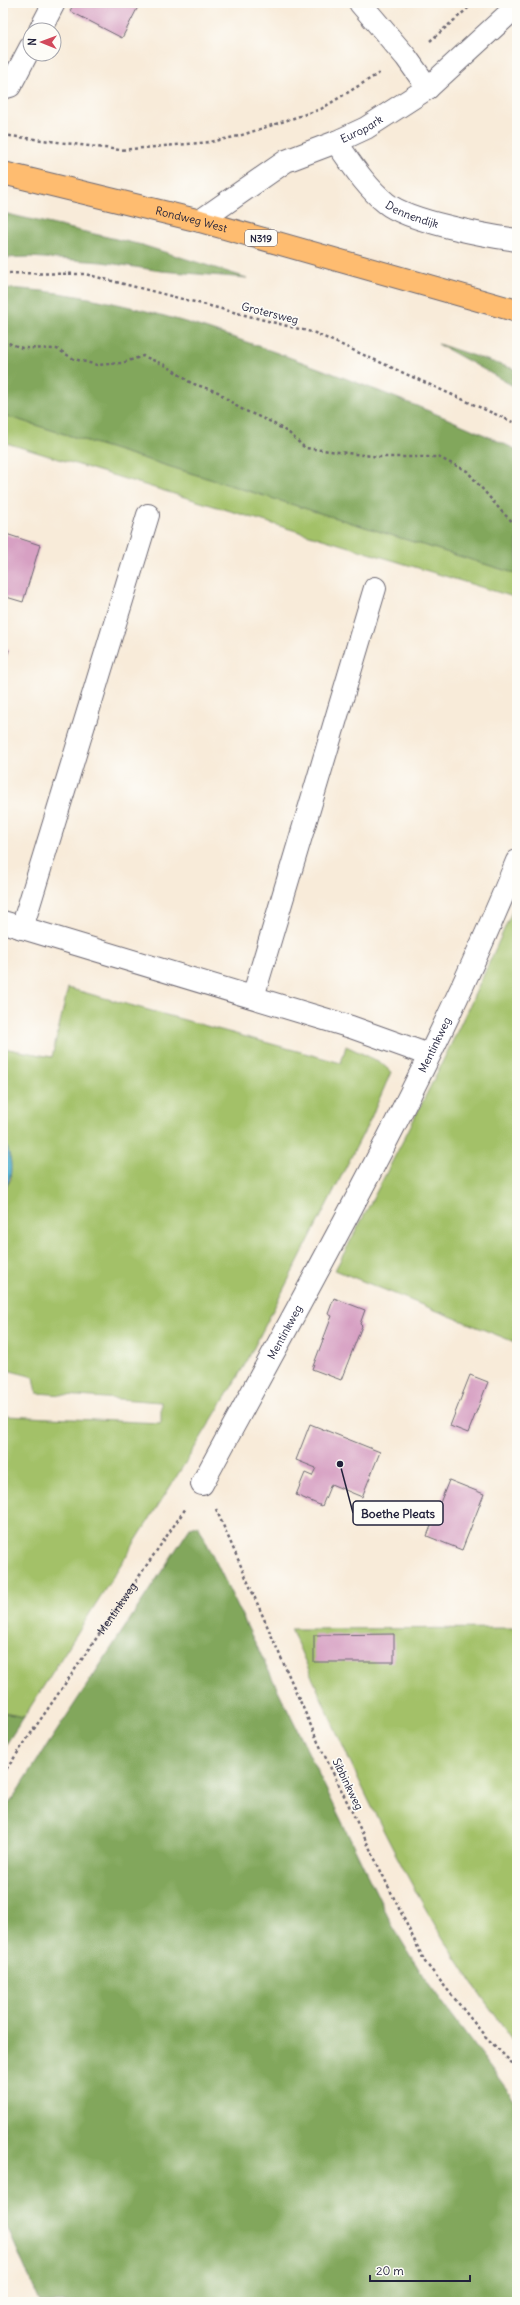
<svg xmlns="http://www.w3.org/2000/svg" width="520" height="2305" font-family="Delius,sans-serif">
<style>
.green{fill:#a3c168;stroke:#627252}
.forest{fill:#82a75c;stroke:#52644c}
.water{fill:#4eafcd;stroke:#386884}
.building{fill:#d7a0c3}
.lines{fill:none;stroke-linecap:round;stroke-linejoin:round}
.minor-casing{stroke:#6d6872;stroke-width:24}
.major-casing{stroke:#6d6872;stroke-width:24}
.path{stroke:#6d6872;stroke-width:2.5;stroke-dasharray:3 3;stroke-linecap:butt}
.minor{stroke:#fff;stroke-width:22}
.major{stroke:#febc70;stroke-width:22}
.labels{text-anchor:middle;stroke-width:3.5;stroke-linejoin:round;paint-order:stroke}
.shield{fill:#fdfcf7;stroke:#646373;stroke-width:1}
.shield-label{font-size:10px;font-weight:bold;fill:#22223b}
.street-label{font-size:11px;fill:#22223b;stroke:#fdfcf7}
.leader{fill:none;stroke:#22223b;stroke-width:1.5}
.callout-dot{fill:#22223b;stroke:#fdfcf7;stroke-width:1.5}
.callout{fill:#fdfcf7;stroke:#22223b;stroke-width:1.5}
.callout-label{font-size:12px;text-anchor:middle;font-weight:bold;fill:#22223b}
</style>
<rect width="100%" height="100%" fill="#fdfcf7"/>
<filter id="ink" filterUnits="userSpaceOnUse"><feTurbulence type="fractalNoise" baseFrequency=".025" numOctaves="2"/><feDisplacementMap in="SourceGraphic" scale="8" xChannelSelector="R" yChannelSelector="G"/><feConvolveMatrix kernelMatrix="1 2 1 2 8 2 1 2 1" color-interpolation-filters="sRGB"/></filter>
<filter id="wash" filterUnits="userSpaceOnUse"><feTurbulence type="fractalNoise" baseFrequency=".012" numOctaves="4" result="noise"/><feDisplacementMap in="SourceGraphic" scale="16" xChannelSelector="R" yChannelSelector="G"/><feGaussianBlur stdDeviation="0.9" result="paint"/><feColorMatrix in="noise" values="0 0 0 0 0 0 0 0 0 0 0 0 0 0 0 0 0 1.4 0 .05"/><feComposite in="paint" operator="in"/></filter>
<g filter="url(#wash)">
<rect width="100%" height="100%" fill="#f8ebd9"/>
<!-- green -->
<path class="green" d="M3,415L517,574V598L3,442Z
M517,900V1343L335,1270C400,1149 463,1026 517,900Z
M68,988L341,1063L346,1046L380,1062L391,1072L371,1118L246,1363L194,1449L24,1717L3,1713V1407L6,1416L161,1423V1402L37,1393L34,1377L3,1369V1192L11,1179L7,1147L3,1145V1048L52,1057Z
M517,1628V2045C488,2006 460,1967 435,1925C379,1830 335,1730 291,1629Z"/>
<!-- forest -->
<path class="forest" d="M3,213L142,245L247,278L161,271L102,262L30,257L3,258Z
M3,288C111,292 221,332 321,369C387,394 453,419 517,450V574L3,415Z
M438,344L517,370V388Z
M198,1525L392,1925L423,1976L517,2103V2302H40L3,2218V1813L190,1528Z
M3,1713L24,1717L3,1749Z"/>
<!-- water -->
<path class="water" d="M3,1145L7,1147C13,1164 13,1176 3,1192Z"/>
<g id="blocks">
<!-- building -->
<path class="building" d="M74,3H140L122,38L70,11Z
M3,533L40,545L23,602L3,596Z
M3,648L9,650L3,667Z
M334,1298L365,1310L360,1324L362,1326L341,1380L312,1369L332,1316L328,1314Z
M470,1375L488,1382L468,1433L450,1426Z
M3,1386H5L4,1407H3Z
M310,1424L380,1452L362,1497L331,1484L322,1506L296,1495L305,1473L312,1476L316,1468L296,1460Z
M449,1480L484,1494L462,1550L427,1536Z
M394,1634V1662H314V1635Z"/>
</g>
</g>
<g filter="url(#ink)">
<use href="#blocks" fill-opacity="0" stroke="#6d6872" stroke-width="1"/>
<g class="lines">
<!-- minor casing -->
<g class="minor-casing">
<g id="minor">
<path d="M360,3L406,57L428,88"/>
<path d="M40,30L54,3"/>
<path d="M3,88L10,86L30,48"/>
<path id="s2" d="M336,142C351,163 365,186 386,203C408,221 487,236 517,240"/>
<path id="s3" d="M200,221L286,161L336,142L366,128L428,88L517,6"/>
<path d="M3,922L351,1027L429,1055"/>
<path d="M22,928L148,515"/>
<path d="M253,997L375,588"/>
<path id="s4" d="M202,1484C312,1280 429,1077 517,861"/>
</g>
</g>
<!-- major casing -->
<g class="major-casing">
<g id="major">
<path id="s5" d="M3,173L200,221L517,311"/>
</g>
</g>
<!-- path -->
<g class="path">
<path d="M430,41L474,3"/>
<path d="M3,135L120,150L210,142L239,136L321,109L381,72"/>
<path d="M3,273L85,274L315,333L517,424"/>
<path d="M3,341L22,348L57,349L74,359L97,365L122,363L143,356L167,366L191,383L218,392L239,408L271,422L289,433L305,448L380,457H438L467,471L503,513L517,526"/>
<path d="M216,1509L318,1742L425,1962L484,2035L517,2068"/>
<path id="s1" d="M3,1774L186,1508"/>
</g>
<!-- minor -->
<use href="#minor" class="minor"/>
<!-- major -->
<use href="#major" class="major"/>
</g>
</g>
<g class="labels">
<!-- shield labels -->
<rect class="shield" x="245" y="230" width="32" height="16" rx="3"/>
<g class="shield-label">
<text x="261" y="242">N319</text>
</g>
<!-- street labels -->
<g class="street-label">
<text dy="4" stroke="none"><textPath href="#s3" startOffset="187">Europark</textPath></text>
<text dy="4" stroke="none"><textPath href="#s2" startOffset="108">Dennendijk</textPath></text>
<text dy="4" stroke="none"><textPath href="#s5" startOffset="194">Rondweg West</textPath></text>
<text transform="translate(270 313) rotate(14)" y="4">Grotersweg</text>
<text dy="4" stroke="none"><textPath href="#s4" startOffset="497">Mentinkweg</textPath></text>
<text dy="4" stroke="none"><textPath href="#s4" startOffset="173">Mentinkweg</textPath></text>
<text dy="4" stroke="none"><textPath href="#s1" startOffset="201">Mentinkweg</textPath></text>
<text transform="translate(348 1784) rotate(64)" y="4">Sibbinkweg</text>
</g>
</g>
<!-- callouts -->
<path class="leader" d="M340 1464L353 1513"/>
<circle class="callout-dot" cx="340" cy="1464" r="4"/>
<rect class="callout" x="353" y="1501" width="90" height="24" rx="4"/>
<g class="callout-label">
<text x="398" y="1518">Boethe Pleats</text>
</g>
<!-- margin -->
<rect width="520" height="2305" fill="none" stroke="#fdfcf7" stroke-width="16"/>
<!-- north arrow -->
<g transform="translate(42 42) rotate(271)"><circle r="19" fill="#fdfcf7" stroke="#a5a5ac"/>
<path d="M0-3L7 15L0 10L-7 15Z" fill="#d1495b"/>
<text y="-6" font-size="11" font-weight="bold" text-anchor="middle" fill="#22223b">N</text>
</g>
<!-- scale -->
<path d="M370 2275v6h100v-6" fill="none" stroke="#22223b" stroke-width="2"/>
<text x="376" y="2275" font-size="12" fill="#22223b" stroke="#fdfcf7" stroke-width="3" paint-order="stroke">20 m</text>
</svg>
